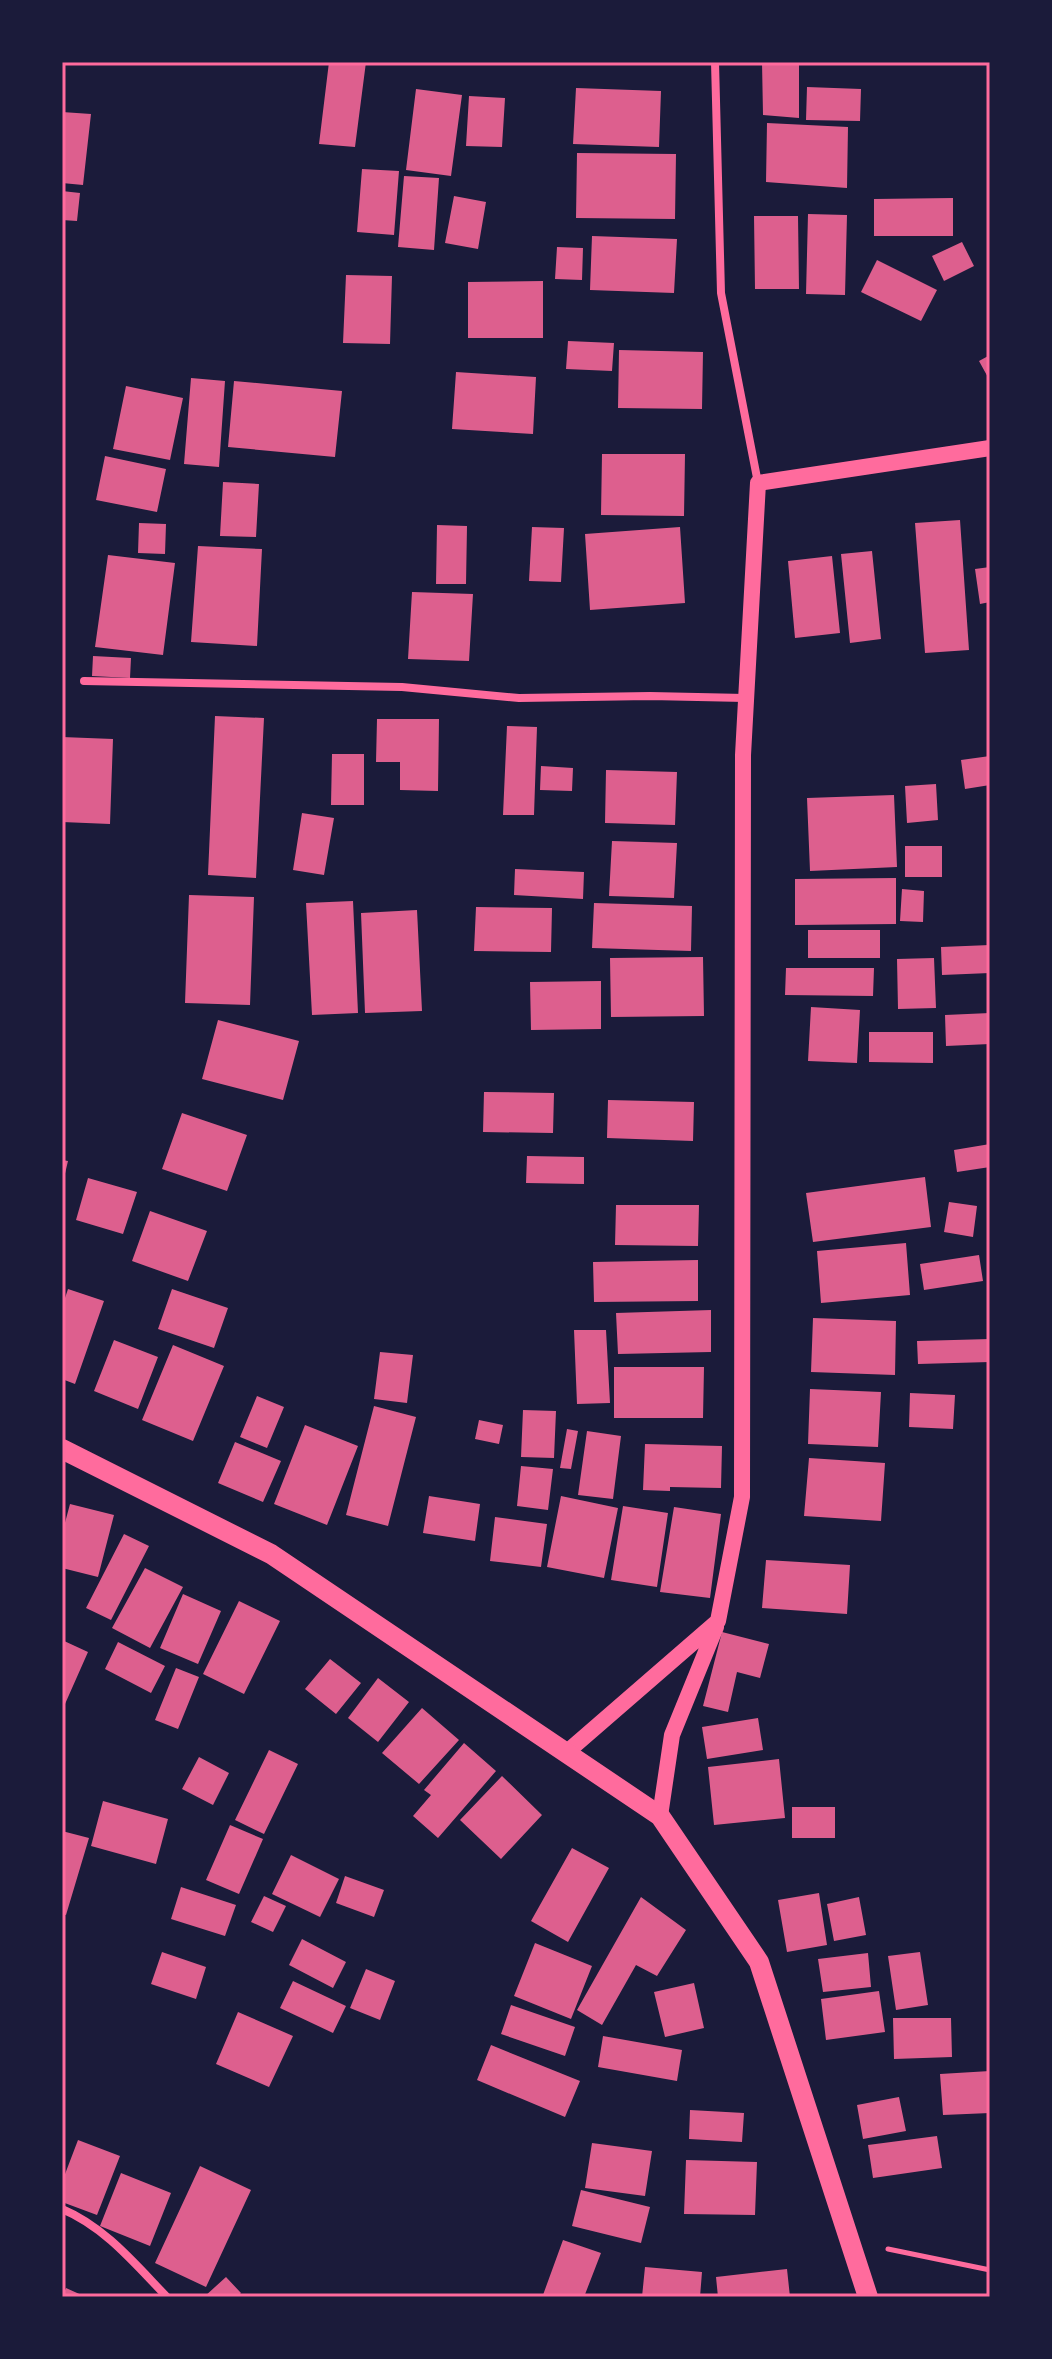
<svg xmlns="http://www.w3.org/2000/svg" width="1052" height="2359" font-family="'Alegreya Sans',sans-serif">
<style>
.building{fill:#dd5f8e}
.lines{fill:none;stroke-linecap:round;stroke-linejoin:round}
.path{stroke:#ff6b9d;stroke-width:5}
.minor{stroke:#ff6b9d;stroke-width:8}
.secondary{stroke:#ff6b9d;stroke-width:16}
.primary{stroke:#ff6b9d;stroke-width:20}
.neatline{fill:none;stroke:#ff6b9d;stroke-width:3}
</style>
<rect width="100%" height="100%" fill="#1b1b3a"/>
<!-- building -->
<path class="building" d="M329,62H366L355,147L319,144Z
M762,62H799V118L763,115Z
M807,87L861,89L860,121L806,120Z
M576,88L661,91L659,147L573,144Z
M416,89L462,95L451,176L406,170Z
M469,96L505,98L502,147L466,146Z
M62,112L91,114L83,185L62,183Z
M767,123L848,127L847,188L766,182Z
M577,153L676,154L675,219L576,218Z
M362,169L399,171L394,235L357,232Z
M404,176L439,178L434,250L398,247Z
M62,191L80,193L77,221L62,220Z
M454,196L486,202L478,249L445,243Z
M953,198V236H874V199Z
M808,214L847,215L845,295L806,294Z
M754,216H798L799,289H755Z
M592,236L677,239L674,293L590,290Z
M962,242L974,266L944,281L932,256Z
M557,247L583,248L582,280L555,279Z
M877,260L937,290L921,321L861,292Z
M346,275L392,276L390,344L343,343Z
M543,281V338H468V282Z
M568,341L614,343L612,371L566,369Z
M619,350L703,352L702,409L618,408Z
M990,355V381L979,361Z
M456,372L536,377L533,434L452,429Z
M191,378L225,381L219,467L184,464Z
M234,381L342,391L335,457L228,447Z
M126,386L183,398L170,460L113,449Z
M602,454H685L684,516L601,515Z
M105,456L166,469L157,512L96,500Z
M223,482L259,484L256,537L220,536Z
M960,520L969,650L925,653L915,523Z
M139,523L166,524L165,554L138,553Z
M437,525L467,526L466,584H436Z
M532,527L564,528L561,582L529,581Z
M680,527L685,603L590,610L585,534Z
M198,546L262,549L257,646L191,642Z
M872,551L881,639L850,643L841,554Z
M108,555L175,563L163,655L95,647Z
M832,556L840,633L795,638L788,561Z
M990,567V602L980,604L975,569Z
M412,592L473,594L469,661L408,659Z
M93,656L131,658L130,678L92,676Z
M215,716L264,718L256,878L208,875Z
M377,719H439L438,791L400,790V762H376Z
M507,726L537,727L534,815H503Z
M62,737L113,739L110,824L62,822Z
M332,754H364V805H331Z
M990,756V785L965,789L961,760Z
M541,766L573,768L572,791L540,790Z
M606,770L677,772L675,825L605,823Z
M936,784L938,820L907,823L905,786Z
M894,795L897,867L810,871L807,798Z
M302,813L334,818L324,875L293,870Z
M612,841L677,843L674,898L609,896Z
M905,846H942V877H905Z
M515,869L584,872L583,899L514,895Z
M896,878V924L795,925V879Z
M902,889L924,891L923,922L900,921Z
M189,895L254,897L250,1005L185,1003Z
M353,901L358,1013L312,1015L306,903Z
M594,903L692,906L691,951L592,948Z
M476,907L552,908L551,952L474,951Z
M417,910L422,1011L365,1013L361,913Z
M808,930H880V958H808Z
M990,945V973L942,975L941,947Z
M703,957L704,1016L611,1017L610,958Z
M934,958L936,1008L898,1009L897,959Z
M786,968H874L873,996L785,995Z
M601,981V1029L531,1030L530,982Z
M811,1007L860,1010L857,1063L808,1061Z
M990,1013V1044L946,1046L945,1015Z
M218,1020L299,1041L283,1100L202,1079Z
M869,1032H933V1063L869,1062Z
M484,1092L554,1093L553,1133L483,1132Z
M608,1100L694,1102L693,1141L607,1138Z
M182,1113L247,1135L227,1191L162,1169Z
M990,1144V1167L957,1172L954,1150Z
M527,1156L584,1157V1184L526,1183Z
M62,1160L68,1161L63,1182L62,1181Z
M925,1177L931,1227L813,1242L806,1193Z
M88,1178L137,1192L123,1234L76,1220Z
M949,1202L977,1206L973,1237L944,1232Z
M616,1205H699L698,1246L615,1245Z
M150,1211L207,1231L188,1281L132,1261Z
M906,1243L910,1295L821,1303L817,1251Z
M979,1255L983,1281L924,1290L920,1264Z
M698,1260V1301L594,1302L593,1262Z
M68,1289L104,1301L75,1384L62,1379V1307Z
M172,1289L228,1308L214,1348L158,1329Z
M711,1310V1352L618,1354L616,1313Z
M813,1318L896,1321L895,1375L811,1372Z
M574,1330H606L610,1403L577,1404Z
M990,1339V1362L918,1364L917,1341Z
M114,1340L158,1357L138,1409L94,1391Z
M173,1345L224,1366L193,1441L142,1420Z
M380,1352L413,1355L407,1403L374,1399Z
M614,1367H704L703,1418H614Z
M810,1389L881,1392L878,1447L808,1444Z
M910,1393L955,1395L953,1429L909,1427Z
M257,1396L284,1407L267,1448L240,1437Z
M374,1406L416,1417L388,1526L346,1515Z
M523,1410L556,1411L554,1458L521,1457Z
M479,1420L503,1425L499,1444L475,1439Z
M305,1425L358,1446L327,1525L274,1504Z
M567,1429L578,1431L571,1469L560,1468Z
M587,1431L621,1436L613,1499L578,1495Z
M235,1442L281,1461L263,1502L218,1483Z
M645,1444L722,1446L721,1488L670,1487V1491L643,1490Z
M809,1458L885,1463L881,1521L804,1516Z
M521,1466L553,1469L548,1510L517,1506Z
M429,1496L480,1504L475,1541L423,1533Z
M561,1496L618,1508L604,1578L547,1567Z
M70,1504L114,1515L98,1577L62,1568V1534Z
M623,1506L668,1513L657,1587L611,1580Z
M674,1507L721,1514L710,1598L660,1592Z
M495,1517L547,1524L541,1567L490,1561Z
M124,1534L149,1546L111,1620L86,1608Z
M766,1560L850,1565L847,1614L762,1608Z
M145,1568L183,1587L150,1648L112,1628Z
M183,1594L221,1611L198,1664L160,1648Z
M239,1601L280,1621L244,1694L203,1674Z
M722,1632L769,1644L760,1678L737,1672L728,1712L703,1706Z
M62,1640L88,1652L65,1704L62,1703Z
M118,1642L165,1666L151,1693L105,1669Z
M330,1659L361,1683L336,1714L305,1689Z
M176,1668L199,1677L178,1729L155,1720Z
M378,1678L409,1702L378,1742L348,1718Z
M422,1708L459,1740L419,1784L382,1753Z
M758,1718L763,1750L707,1759L702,1727Z
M464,1743L496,1771L438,1838L413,1816L431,1795L424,1790Z
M269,1750L298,1764L264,1834L235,1820Z
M199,1757L229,1773L213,1805L182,1789Z
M779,1759L785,1818L714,1825L708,1767Z
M502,1776L542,1815L501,1859L460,1820Z
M103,1801L168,1819L156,1864L91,1846Z
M792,1807H835V1838H792Z
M230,1825L263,1839L239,1894L206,1880Z
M62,1831L89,1838L66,1915L62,1914Z
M572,1848L609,1868L568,1942L531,1921Z
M291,1855L339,1879L320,1917L272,1894Z
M345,1876L384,1890L374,1917L336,1903Z
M181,1887L236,1905L225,1936L171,1919Z
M819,1893L827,1945L787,1952L778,1900Z
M264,1896L286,1906L273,1932L251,1922Z
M641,1897L686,1930L657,1976L636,1965L602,2025L577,2010Z
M859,1897L866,1935L834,1941L827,1904Z
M302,1939L346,1962L333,1988L289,1965Z
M535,1943L592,1966L571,2019L514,1996Z
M162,1952L206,1967L196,1999L151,1984Z
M920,1952L928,2005L896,2010L888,1956Z
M868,1953L871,1987L823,1992L818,1959Z
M366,1969L395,1981L380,2020L350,2008Z
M293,1981L346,2006L333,2033L280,2008Z
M694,1983L704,2028L665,2037L654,1992Z
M879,1991L885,2032L826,2040L821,1999Z
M511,2005L575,2027L565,2056L501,2034Z
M238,2012L293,2036L269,2087L216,2064Z
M893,2018H951L952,2057L894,2059Z
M603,2036L682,2050L677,2081L598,2067Z
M491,2045L580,2081L565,2117L477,2080Z
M990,2071V2113L943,2115L940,2074Z
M899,2097L906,2131L863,2139L857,2105Z
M690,2110L744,2113L742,2142L689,2139Z
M937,2136L942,2168L873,2178L868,2145Z
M78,2140L120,2156L97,2215L62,2202V2182Z
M592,2143L652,2151L645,2196L585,2188Z
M686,2160L757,2162L755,2215L684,2214Z
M200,2166L251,2190L206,2287L155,2263Z
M121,2173L171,2193L150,2246L100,2226Z
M581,2190L650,2207L641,2243L572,2226Z
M563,2240L601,2253L584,2297L543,2295Z
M645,2267L702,2272L700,2297H642Z
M787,2269L790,2297H718L716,2277Z
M226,2277L241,2293L237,2297H204Z
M66,2288L86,2297H62Z"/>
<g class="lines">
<!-- path -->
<path class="path" d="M888,2249L990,2270"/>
<!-- minor -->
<path class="minor" d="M715,62L721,293L758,483
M84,681L402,687L519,698L650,696L745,698
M62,2209C105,2227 135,2264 167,2297"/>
<!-- secondary -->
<path class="secondary" d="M567,1752L718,1621L742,1497L743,755L758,483L990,448
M660,1816L672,1735L716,1627"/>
<!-- primary -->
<path class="primary" d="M62,1449L271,1554L660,1816L759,1962L868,2297"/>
</g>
<!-- border -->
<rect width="1052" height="2359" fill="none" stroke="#1b1b3a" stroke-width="128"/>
<rect x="64" y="64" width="924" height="2231" class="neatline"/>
</svg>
